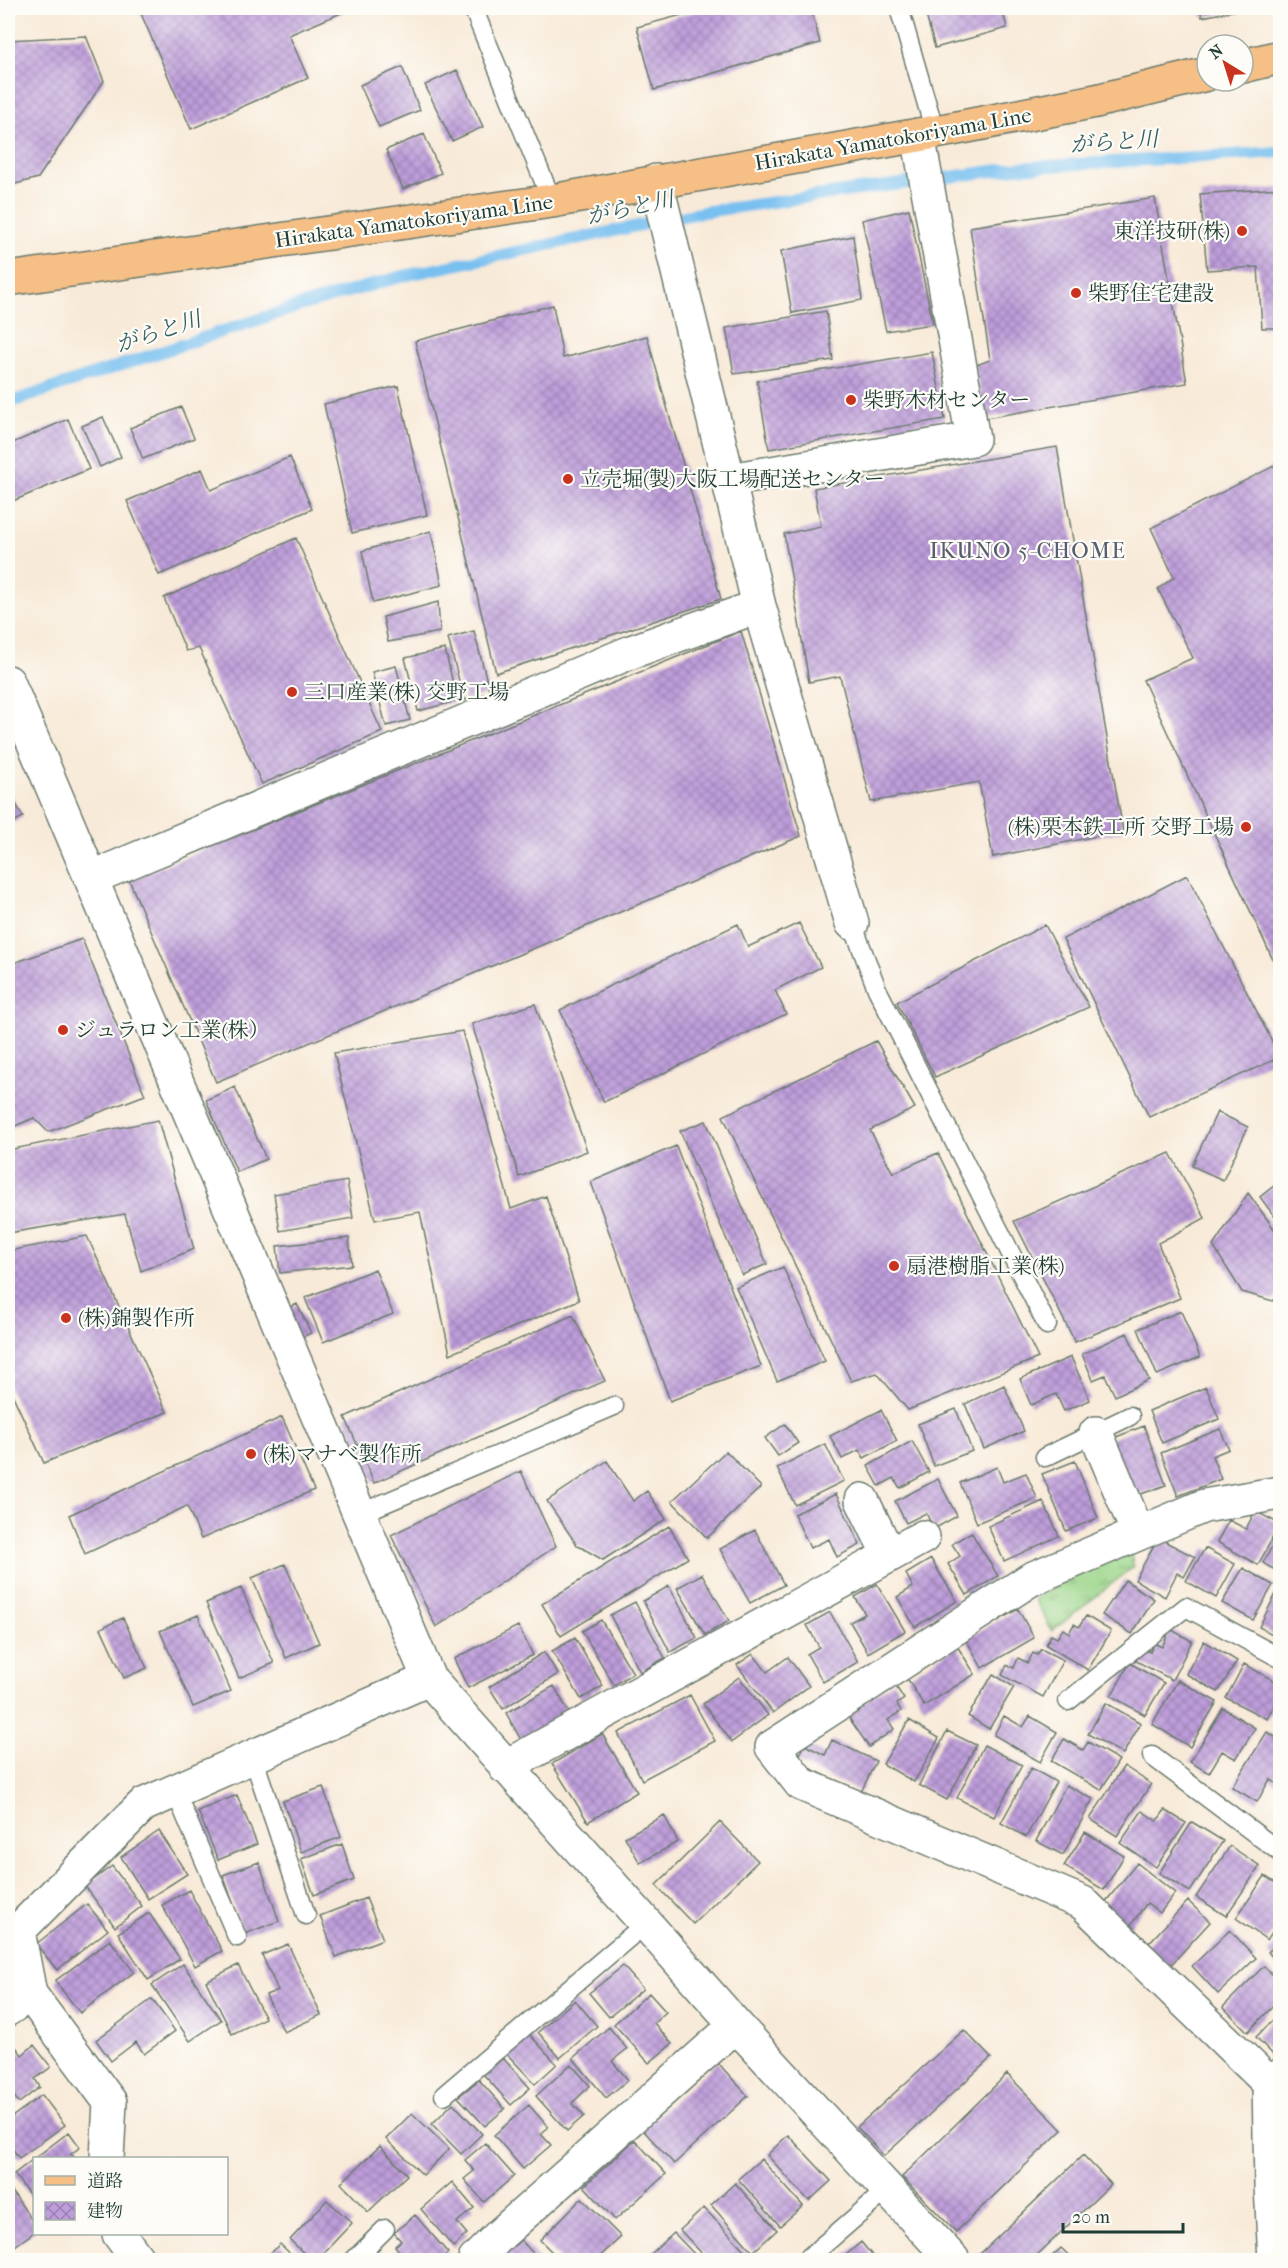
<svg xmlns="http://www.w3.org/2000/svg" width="1288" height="2268" font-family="'IM FELL French Canon','Noto Serif JP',serif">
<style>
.park{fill:url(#park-tufts);stroke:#5c895e;stroke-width:1.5}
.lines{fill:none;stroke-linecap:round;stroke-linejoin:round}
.stream{stroke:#78c0f0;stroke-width:12}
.building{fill:url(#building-cross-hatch)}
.service-casing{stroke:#6b7a6d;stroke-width:21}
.minor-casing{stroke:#6b7a6d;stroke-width:36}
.primary-casing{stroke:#6b7a6d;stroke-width:36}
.service{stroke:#fff;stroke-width:18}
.minor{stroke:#fff;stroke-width:33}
.primary{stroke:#f5bf86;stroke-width:33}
.poi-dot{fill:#c8321e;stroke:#fdfcf7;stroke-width:2}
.labels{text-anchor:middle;stroke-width:4.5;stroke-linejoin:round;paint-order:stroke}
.street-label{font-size:21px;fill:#1f3d34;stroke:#fdfcf7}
.poi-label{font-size:21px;fill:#1f3d34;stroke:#fdfcf7;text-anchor:start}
.water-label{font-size:22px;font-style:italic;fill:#355e63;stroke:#fdfcf7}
.neighbourhood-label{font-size:22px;letter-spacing:1.5px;fill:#575f6e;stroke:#fdfcf7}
</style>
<defs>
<pattern id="park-tufts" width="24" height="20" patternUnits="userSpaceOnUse" patternTransform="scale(1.5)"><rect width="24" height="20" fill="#9ad588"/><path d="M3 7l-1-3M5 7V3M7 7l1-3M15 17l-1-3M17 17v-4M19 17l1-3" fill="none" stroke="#7dae70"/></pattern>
<pattern id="building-cross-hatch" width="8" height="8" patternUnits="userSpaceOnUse" patternTransform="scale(1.5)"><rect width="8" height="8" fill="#be9dda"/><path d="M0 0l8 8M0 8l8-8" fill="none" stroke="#9a81b2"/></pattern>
</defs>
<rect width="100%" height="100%" fill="#fdfcf7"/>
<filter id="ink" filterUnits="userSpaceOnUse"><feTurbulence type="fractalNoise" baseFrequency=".0167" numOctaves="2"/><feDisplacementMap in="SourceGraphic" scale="12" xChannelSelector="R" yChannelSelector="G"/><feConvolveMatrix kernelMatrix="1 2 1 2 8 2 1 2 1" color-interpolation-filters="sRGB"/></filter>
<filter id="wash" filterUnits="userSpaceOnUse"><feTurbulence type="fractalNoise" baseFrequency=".008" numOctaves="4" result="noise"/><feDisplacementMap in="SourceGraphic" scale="24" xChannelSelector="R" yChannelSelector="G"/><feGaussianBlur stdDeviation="1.35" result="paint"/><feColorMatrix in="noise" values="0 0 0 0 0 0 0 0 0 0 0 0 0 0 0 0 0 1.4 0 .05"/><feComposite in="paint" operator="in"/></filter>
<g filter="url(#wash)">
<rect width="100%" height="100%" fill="#f8ead8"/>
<!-- park -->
<path class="park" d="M1130,1548L1133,1567L1052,1631L1034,1598Z"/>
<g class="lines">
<!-- stream -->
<path class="stream" d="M8,403L299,306L403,276L703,212L1014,168L1280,152"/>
</g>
<g id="blocks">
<!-- building -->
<path class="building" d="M143,8H353L289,35L308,78L191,129L139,9Z
M708,8H811L820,43L654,90L637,27Z
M924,8H1002L1007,28L935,48Z
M1200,8H1243V9L1202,17Z
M86,36L104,81L38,178L8,186V40Z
M402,67L420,110L379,127L360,85Z
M457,70L483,127L452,141L425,85Z
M424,134L441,173L403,189L386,150Z
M1280,188V328H1262L1258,267L1207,270L1200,194Z
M1155,198L1187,383L986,418L974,366L990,360L970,227Z
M909,209L933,324L886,331L862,220Z
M853,236L862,300L792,313L781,251Z
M553,305L563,358L647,336L721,599L496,673L415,341Z
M826,311L833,360L734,374L726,328Z
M932,352L945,419L769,449L757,381Z
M398,386L427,515L352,533L324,404Z
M181,407L194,438L143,459L130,428Z
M103,417L121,457L100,467L82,426Z
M68,419L89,469L8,503V445Z
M1057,447L1123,831L993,857L979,782L871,802L840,676L809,682L784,534L821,526L814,488Z
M290,457L312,509L159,575L127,501L202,469L211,490Z
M1280,463V975L1143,680L1193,658L1158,589L1174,577L1151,528Z
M431,531L442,585L373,603L362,551Z
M296,538L382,732L262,784L199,648L186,651L164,598Z
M438,602L440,632L388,642L383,617Z
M474,631L490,693L464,700L448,638Z
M741,631L801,836L216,1082L129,880Z
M445,649L457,701L418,711L405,658Z
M396,666L410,720L386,726L372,672Z
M8,789L23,817L8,825Z
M1187,875L1280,1057L1149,1117L1063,939Z
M799,923L821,967L775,990L786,1014L604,1102L560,1010L738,924L748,947Z
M1045,925L1089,1007L935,1077L897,1002Z
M82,939L145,1095L48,1132L34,1118L8,1129V965Z
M535,1004L587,1151L519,1177L472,1024Z
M462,1031L511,1209L546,1196L579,1300L450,1354L420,1212L375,1220L334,1053Z
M876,1041L915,1108L870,1130L893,1173L938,1153L1038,1358L908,1410L877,1373L851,1381L723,1116Z
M235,1087L266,1159L237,1172L206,1100Z
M1217,1112L1248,1127L1223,1180L1192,1166Z
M158,1120L194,1249L141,1271L125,1214L8,1233V1150Z
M706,1121L767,1264L742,1275L680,1131Z
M676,1146L761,1366L670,1401L591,1182Z
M1170,1153L1205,1218L1158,1243L1180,1298L1075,1342L1014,1221Z
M347,1181L353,1218L280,1231L274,1194Z
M1280,1181V1224L1260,1197Z
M1248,1193L1280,1237V1295L1273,1301L1242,1292L1213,1246Z
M87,1236L167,1412L44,1463L8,1385V1251Z
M349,1238L352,1265L280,1273L277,1246Z
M783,1267L825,1361L777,1381L736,1287Z
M375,1269L393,1314L323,1342L305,1298Z
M297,1304L311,1333L296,1340L283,1311Z
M1181,1311L1200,1357L1157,1375L1138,1329Z
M573,1315L605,1381L374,1483L345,1417Z
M1127,1333L1149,1380L1115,1396L1105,1375L1093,1380L1082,1354Z
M1071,1357L1090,1400L1064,1411L1056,1394L1031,1405L1020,1379Z
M1004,1385L1024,1431L984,1449L965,1404Z
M1206,1387L1219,1419L1162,1443L1149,1411Z
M956,1409L972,1451L934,1466L918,1424Z
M881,1410L897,1441L864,1458L859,1450L842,1459L830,1436Z
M282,1417L314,1490L201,1539L187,1506L85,1554L69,1515Z
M785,1424L798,1443L778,1456L765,1438Z
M1144,1426L1166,1485L1133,1497L1111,1439Z
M1220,1429L1229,1449L1212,1456L1221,1479L1178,1496L1161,1453Z
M912,1441L929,1472L900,1488L894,1478L879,1486L868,1466Z
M825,1444L844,1481L795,1505L777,1468Z
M726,1451L761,1487L707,1538L672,1501Z
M607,1461L633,1501L647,1491L666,1519L603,1560L577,1545L547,1501Z
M1075,1461L1098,1518L1066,1531L1042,1474Z
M997,1467L1003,1482L1026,1473L1037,1498L977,1523L960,1483Z
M521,1471L556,1546L436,1627L391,1535Z
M938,1479L957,1516L934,1529L926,1513L906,1523L895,1501Z
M836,1494L860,1545L837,1557L829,1539L810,1548L794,1514Z
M1043,1501L1059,1536L1004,1561L988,1526Z
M1255,1511L1280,1524L1258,1565L1217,1542L1229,1520L1246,1529Z
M669,1526L688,1558L561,1636L542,1604Z
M755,1530L784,1585L750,1603L720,1549Z
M971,1532L998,1576L967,1595L948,1564L960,1556L952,1544Z
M1280,1532V1573L1263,1563Z
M1158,1538L1195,1557L1184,1577L1177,1573L1165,1597L1135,1580Z
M1205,1548L1235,1564L1216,1598L1186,1581Z
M931,1559L957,1601L915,1627L897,1597L913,1587L906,1574Z
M285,1564L319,1643L286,1658L252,1578Z
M1243,1568L1273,1585L1253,1620L1222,1603Z
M702,1574L729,1621L705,1635L677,1588Z
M1125,1580L1154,1599L1132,1634L1102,1615Z
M877,1584L905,1631L868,1653L850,1622L865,1614L855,1597Z
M669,1586L697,1638L670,1652L643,1601Z
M241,1588L274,1663L239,1678L206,1603Z
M1278,1590L1280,1592V1638L1259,1627Z
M635,1602L665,1658L640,1672L610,1615Z
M1018,1609L1034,1638L982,1668L966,1639Z
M830,1612L858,1662L823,1682L807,1654L819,1647L807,1625Z
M198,1615L231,1691L193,1707L160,1631Z
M1086,1616L1111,1631L1088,1670L1046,1645L1051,1635L1057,1638L1063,1629L1069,1633L1074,1624L1079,1627Z
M123,1618L147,1668L124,1678L101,1628Z
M601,1620L633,1673L614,1685L582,1631Z
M518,1626L533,1655L468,1688L454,1659Z
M1170,1629L1192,1641L1172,1680L1136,1661L1142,1648L1150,1652L1154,1643L1162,1647Z
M575,1638L603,1686L581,1699L552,1651Z
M1204,1641L1237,1661L1218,1692L1186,1674Z
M957,1646L975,1674L924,1706L907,1678Z
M1041,1649L1063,1660L1043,1697L1002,1675L1007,1665L1014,1668L1018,1658L1028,1663L1033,1653L1037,1655Z
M544,1652L558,1674L503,1709L489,1687Z
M753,1654L767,1672L788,1657L809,1686L773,1713L737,1665Z
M1130,1663L1164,1683L1145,1715L1111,1696Z
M1244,1664L1280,1684V1694L1267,1719L1226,1698Z
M993,1674L1014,1687L989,1729L968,1716Z
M739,1677L768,1715L732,1742L703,1704Z
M1178,1680L1217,1702L1190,1747L1152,1724Z
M893,1682L904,1699L897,1704L901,1711L888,1720L894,1729L869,1747L847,1715Z
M554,1686L569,1713L521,1740L506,1713Z
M690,1695L715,1741L642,1780L618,1733Z
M1106,1703L1141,1723L1123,1754L1088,1734Z
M1223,1708L1255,1728L1236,1759L1222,1751L1209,1773L1190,1762Z
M1004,1716L1023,1727L1030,1716L1057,1732L1040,1762L994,1735Z
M909,1720L939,1738L914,1782L883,1764Z
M947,1731L976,1745L947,1800L919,1785Z
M1267,1732L1280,1740V1786L1270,1779L1257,1802L1232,1787Z
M602,1734L637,1792L588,1822L552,1764Z
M1064,1739L1083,1750L1088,1742L1119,1760L1101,1790L1051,1761Z
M832,1740L876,1761L861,1792L796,1762L805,1745L825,1755Z
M984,1745L1022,1765L994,1817L957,1798Z
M1124,1766L1151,1784L1117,1836L1090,1819Z
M1031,1768L1056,1782L1026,1837L1001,1823Z
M1066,1785L1093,1799L1063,1855L1036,1841Z
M323,1787L341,1837L301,1852L283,1801Z
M237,1795L257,1844L218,1860L198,1811Z
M1165,1810L1186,1823L1156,1867L1120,1843L1142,1811L1157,1821Z
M664,1815L678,1842L640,1863L625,1837Z
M720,1822L758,1861L693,1924L656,1885Z
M1192,1822L1223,1841L1190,1892L1159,1873Z
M159,1831L187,1874L148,1899L121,1857Z
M1085,1832L1124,1856L1104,1890L1064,1866Z
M342,1844L354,1880L314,1895L301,1859Z
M1230,1846L1260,1866L1226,1916L1196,1897Z
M259,1862L279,1921L244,1934L223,1875Z
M1137,1863L1175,1893L1160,1913L1147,1903L1130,1926L1103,1905Z
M112,1866L142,1906L115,1927L85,1886Z
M1265,1876L1280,1886V1920L1267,1940L1236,1918Z
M189,1890L222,1951L195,1966L162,1905Z
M366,1898L383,1939L336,1957L320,1916Z
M1188,1901L1210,1922L1168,1968L1145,1947Z
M87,1904L108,1930L57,1970L36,1944Z
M149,1913L180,1959L148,1980L118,1933Z
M1230,1930L1256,1958L1218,1994L1192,1966Z
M110,1940L134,1972L80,2013L55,1981Z
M1280,1941V1966L1268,1952Z
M288,1944L321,2015L284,2032L266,1995L278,1990L262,1955Z
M183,1964L221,2020L190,2041L152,1985Z
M238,1965L265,2018L232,2034L206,1981Z
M623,1966L643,1989L609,2017L589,1993Z
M1264,1966L1280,1982V1999L1248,2032L1223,2007Z
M649,1993L666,2012L654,2023L672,2044L649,2063L614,2024Z
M152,1999L175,2031L144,2054L136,2042L111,2061L96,2040Z
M575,2000L597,2026L560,2058L538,2032Z
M1280,2013V2059L1279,2061L1256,2037Z
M609,2027L627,2049L612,2061L628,2080L606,2098L573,2058Z
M964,2030L991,2058L884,2156L857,2127Z
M528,2033L557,2064L535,2084L507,2054Z
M8,2036L22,2055L34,2045L51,2067L35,2079L40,2087L19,2103L8,2088Z
M503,2058L530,2088L511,2105L484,2075Z
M717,2062L748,2096L674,2164L643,2130Z
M571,2064L590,2086L572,2103L584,2116L567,2131L536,2096Z
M1007,2074L1062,2130L956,2232L902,2177Z
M479,2080L505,2109L485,2126L458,2097Z
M42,2095L65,2125L19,2158L8,2142V2120Z
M453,2103L482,2134L461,2154L432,2124Z
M529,2105L548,2127L541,2134L551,2145L523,2169L494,2135Z
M412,2113L449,2149L423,2175L386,2139Z
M69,2132L80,2147L71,2154L75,2158H34V2201L14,2174Z
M788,2135L831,2181L809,2201L767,2155Z
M635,2140L666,2174L615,2220L584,2186Z
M485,2143L514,2176L484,2202L464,2179L474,2171L465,2160Z
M380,2146L407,2175L368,2212L341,2183Z
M1083,2155L1111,2184L1032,2260H984L979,2255Z
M761,2159L803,2206L780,2226L738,2179Z
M452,2182L474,2208L457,2222L467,2234L453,2247L421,2209Z
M735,2183L777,2230L753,2252L711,2205Z
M9,2187L34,2223V2232L8,2251V2188Z
M582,2198L621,2237L596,2260H560L540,2240Z
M327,2200L352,2223L317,2260H311L290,2240Z
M704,2208L747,2253L739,2260H708L680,2230Z
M415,2215L448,2253L440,2260H399L404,2257L395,2246L401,2241L394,2233Z
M674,2233L700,2260H644Z
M521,2240L539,2260H497Z
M861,2242L876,2260H840Z
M280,2244L297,2260H263Z
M1061,2248L1074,2260H1048Z"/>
</g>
</g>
<g filter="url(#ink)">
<use href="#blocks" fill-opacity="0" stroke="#6b7a6d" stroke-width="1.5"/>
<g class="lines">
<!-- service casing -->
<g class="service-casing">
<path id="service" d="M473,8L552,201
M899,8L935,132
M852,923L877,989L1047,1325
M1045,1457L1130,1416
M359,1514L614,1406
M1068,1701L1186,1607L1280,1658
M1152,1756L1280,1852
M253,1757L306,1915
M175,1791L237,1937
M444,2095L645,1924
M354,2260L385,2229
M806,2260L888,2189"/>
</g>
<!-- minor casing -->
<g class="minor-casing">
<path id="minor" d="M656,181L759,606L852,923
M729,480L973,439L918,135
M8,682L429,1679L736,2025L953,2260
M91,878L631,652L759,606
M1096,1433L1138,1533
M862,1500L889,1555
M505,1767L923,1537
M30,1994L110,2102L107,2158
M8,2009L30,1994L18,1931L143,1805L429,1679
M1269,2083L1083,1903L801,1784L772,1747L1031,1579L1204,1506L1280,1493
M119,2234L138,2260
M475,2260L501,2234L736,2025
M1275,2260L1271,2186L1269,2083L1280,2076"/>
</g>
<!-- primary casing -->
<g class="primary-casing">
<path id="primary" d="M1243,66L1280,57
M8,279L552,201L952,129L1096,101L1207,74"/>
</g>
<!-- service -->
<use href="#service" class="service"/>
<!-- minor -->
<use href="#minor" class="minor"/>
<!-- primary -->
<use href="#primary" class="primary"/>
</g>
</g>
<!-- markers -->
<g class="poi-dot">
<circle cx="1242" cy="231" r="6"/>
<circle cx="1076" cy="293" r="6"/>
<circle cx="851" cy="400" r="6"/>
<circle cx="568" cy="479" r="6"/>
<circle cx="292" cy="692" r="6"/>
<circle cx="1246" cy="827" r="6"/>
<circle cx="63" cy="1030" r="6"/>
<circle cx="894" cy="1266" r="6"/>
<circle cx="66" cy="1318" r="6"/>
<circle cx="251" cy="1454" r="6"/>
</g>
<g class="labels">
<!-- street labels -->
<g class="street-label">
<text transform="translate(893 139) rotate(-10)" y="7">Hirakata Yamatokoriyama Line</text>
<text transform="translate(414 221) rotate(-8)" y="7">Hirakata Yamatokoriyama Line</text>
</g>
<!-- poi labels -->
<g class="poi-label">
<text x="1230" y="238" text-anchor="end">東洋技研(株)</text>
<text x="1088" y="300">柴野住宅建設</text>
<text x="863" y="407">柴野木材センター</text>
<text x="580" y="486">立売堀(製)大阪工場配送センター</text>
<text x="304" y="699">三口産業(株) 交野工場</text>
<text x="1234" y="834" text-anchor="end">(株)栗本鉄工所 交野工場</text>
<text x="75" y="1037">ジュラロン工業(株）</text>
<text x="906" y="1273">扇港樹脂工業(株)</text>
<text x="78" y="1325">(株)錦製作所</text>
<text x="263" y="1461">(株)マナべ製作所</text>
</g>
<!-- water labels -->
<g class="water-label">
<text transform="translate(1114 141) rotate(-4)" y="8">がらと川</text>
<text transform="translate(630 207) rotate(-12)" y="8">がらと川</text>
<text transform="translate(158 331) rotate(-18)" y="8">がらと川</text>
</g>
<!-- neighbourhood labels -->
<g class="neighbourhood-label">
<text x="1028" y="558">IKUNO 5-CHOME</text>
</g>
</g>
<!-- margin -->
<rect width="1288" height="2268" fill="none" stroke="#fdfcf7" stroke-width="30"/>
<!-- legend -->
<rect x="33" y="2157" width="195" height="78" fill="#fdfcf7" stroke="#a4b0a9" stroke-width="1.5"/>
<rect x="45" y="2176" width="30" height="9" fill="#f5bf86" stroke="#a4b0a9" stroke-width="1.5"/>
<text x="87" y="2187" font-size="18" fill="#1f3d34">道路</text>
<rect x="45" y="2202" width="30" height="18" fill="url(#building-cross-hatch)" stroke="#a4b0a9" stroke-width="1.5"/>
<text x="87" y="2217" font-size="18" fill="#1f3d34">建物</text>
<!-- north arrow -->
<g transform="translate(1225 63) rotate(322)"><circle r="28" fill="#fdfcf7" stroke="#a4b0a9" stroke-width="1.5"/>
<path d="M0-4.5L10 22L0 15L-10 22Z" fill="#c8321e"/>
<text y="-9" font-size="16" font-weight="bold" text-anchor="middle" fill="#1f3d34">N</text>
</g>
<!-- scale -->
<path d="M1063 2223v9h120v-9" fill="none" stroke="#1f3d34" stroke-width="3"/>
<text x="1072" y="2223" font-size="18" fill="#1f3d34" stroke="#fdfcf7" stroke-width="4.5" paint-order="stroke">20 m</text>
</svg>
